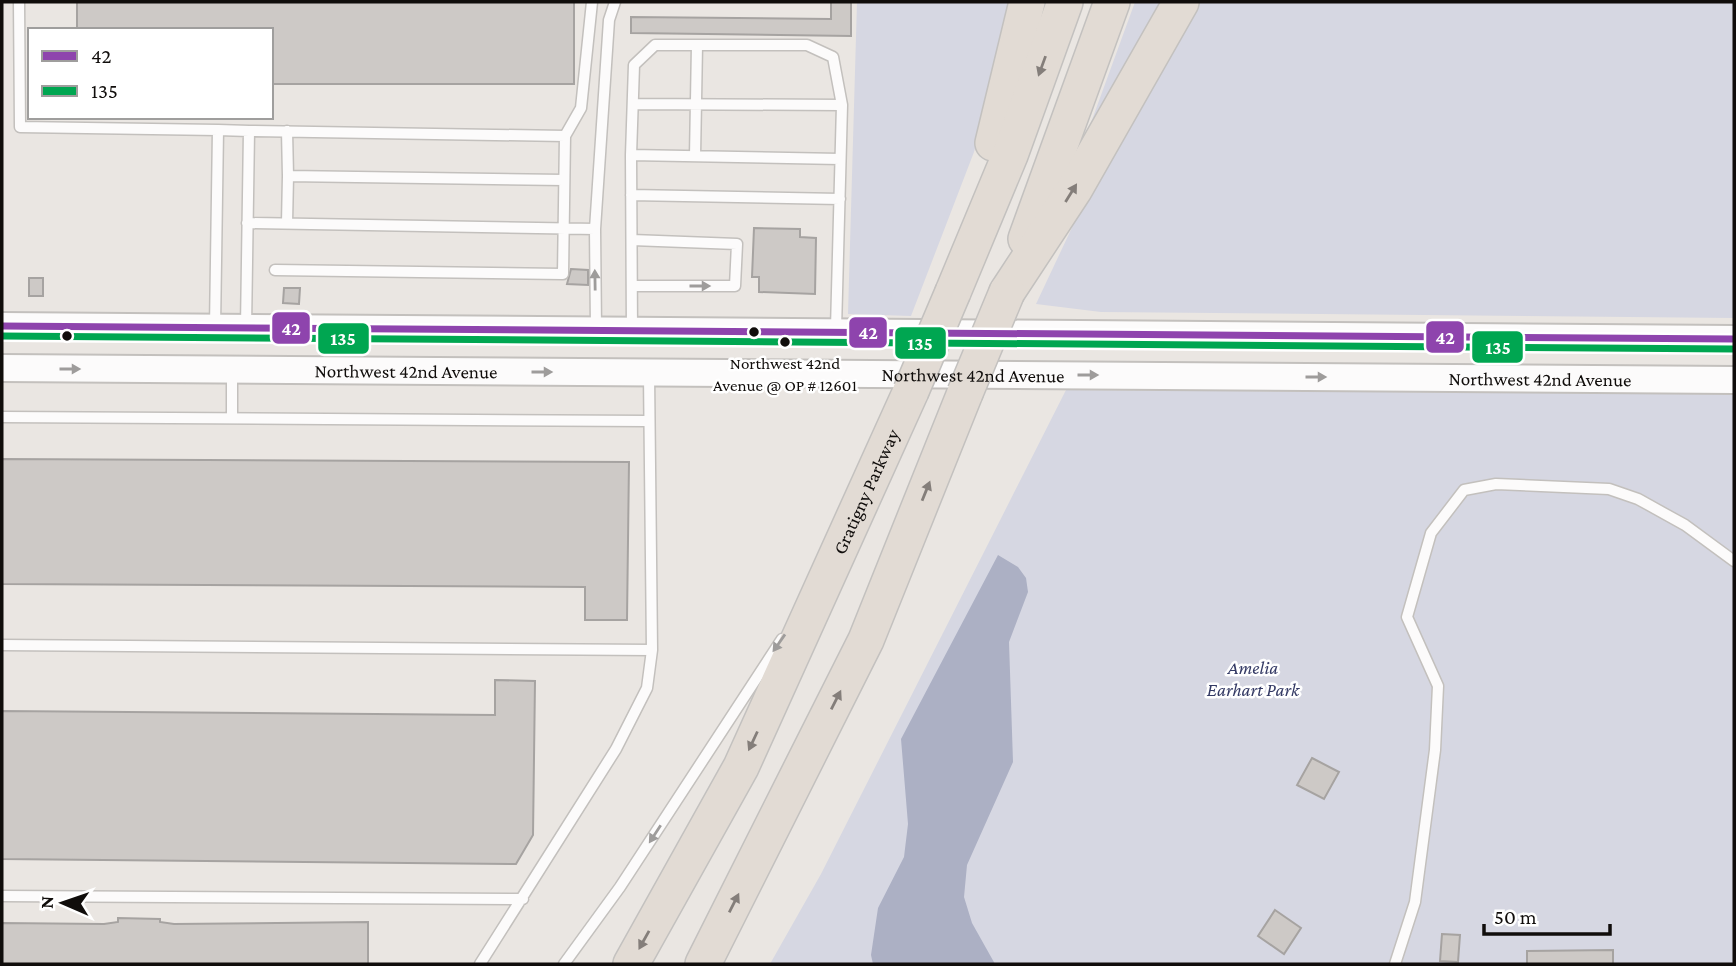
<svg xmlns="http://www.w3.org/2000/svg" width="1736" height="966" font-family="'Crimson Pro',serif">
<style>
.green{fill:#d6d7e2}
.water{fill:#acb0c4}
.building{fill:#cdc9c6;stroke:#a6a3a1;stroke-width:2}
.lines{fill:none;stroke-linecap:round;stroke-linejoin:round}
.lane-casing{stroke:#c3c0bd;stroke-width:13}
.secondary-casing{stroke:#c3c0bd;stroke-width:30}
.highway-casing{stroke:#c3c1bf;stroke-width:38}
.lane{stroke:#fcfbfb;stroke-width:10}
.secondary{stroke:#fcfbfb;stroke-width:26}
.highway{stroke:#e2dbd4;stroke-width:35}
.highway-bridge-casing{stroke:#c3c1bf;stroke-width:38;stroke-linecap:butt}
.highway-bridge{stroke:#e2dbd4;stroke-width:35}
.bus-1-casing{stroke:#fff;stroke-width:12}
.bus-2-casing{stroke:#fff;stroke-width:12}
.bus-1{stroke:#8e44ad;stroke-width:7}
.bus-2{stroke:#00a651;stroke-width:7}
.oneway{fill:#847e7a}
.oneway2{fill:#9e9c9b}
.bus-dot{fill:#100d0b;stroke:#fff;stroke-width:2.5}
.labels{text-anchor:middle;stroke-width:5;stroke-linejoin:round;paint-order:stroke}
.bus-label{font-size:17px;fill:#100d0b;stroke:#fff}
.street-label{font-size:19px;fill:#100d0b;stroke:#fff}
.park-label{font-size:19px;font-style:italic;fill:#333964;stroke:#fff}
.line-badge{stroke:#fff;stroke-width:2.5}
.badge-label{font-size:19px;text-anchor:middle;font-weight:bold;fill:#fff}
</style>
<rect width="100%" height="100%" fill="#eae6e2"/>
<!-- green -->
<path class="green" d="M857,2H1015L974,152L911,316L848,314Z
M1135,2H1171L1081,150Z
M1192,2H1734V318L1101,312L1036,304L1101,166Z
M1066,390L1734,394V964H770L821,874Z"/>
<!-- water -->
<path class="water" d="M998,555L1018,567L1026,578L1028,592L1009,642L1013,762L967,865L964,897L972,923L995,964H873L871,955L878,908L904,857L908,824L901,739Z"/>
<!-- building -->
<path class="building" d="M77,2H574V84H271V30H77Z
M831,2H851V36L631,33V17L831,19Z
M754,228L800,229V237L816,238L815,294L759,292V277H752Z
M571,269L588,270V285L567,284Z
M29,278H43V296H29Z
M284,288H300L299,304L283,303Z
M2,459L629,462L627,620H585V587L2,584Z
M495,680L535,681L533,835L516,864L2,859V711L495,715Z
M1312,758L1339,772L1324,799L1297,785Z
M1275,910L1301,928L1284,954L1258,936Z
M118,918L160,919V922L174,924L368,922V964H2V923L104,924L118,922Z
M1442,934L1460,935L1458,962L1440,961Z
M1613,950V964H1527V951Z"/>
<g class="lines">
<!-- lane casing -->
<g class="lane-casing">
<path id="lane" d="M19,2L20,127L218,130L215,327
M633,104L842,105
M218,130L249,131
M287,131L288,176
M565,136L581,108L592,2
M631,155L840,159
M695,156L697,45
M631,195L840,199
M247,223L595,229
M287,223L288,176L564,180
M632,240L737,244L735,286H632
M246,327L249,131L565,136L563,274L275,270
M596,329L595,229L609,20L615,2
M632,331L631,155L634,65L655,45H807L833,57L842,105L836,329
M232,370V418
M2,417L647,421
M2,645L652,650
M2,896L523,899
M480,964L616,749L647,688L652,650L649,375
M564,964L620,887L782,639
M1395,964L1415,902L1435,750L1438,686L1407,617L1431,533L1464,490L1496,484L1609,489L1638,499L1685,525L1734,561"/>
</g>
<!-- secondary casing -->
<g class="secondary-casing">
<g id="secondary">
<path d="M2,326L1734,339"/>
<path id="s1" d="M2,368L1734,380"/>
</g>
</g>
<!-- highway casing -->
<g class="highway-casing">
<g id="highway">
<path d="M993,143L1027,2"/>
<path d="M1026,239L1112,2"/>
<path d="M953,292L1010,155L1065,2"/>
<path d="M1007,292L1074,190L1181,2"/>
<path id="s2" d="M631,964L741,767L911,391"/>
<path d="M703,964L866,640L965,393"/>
</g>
</g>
<!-- lane -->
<use href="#lane" class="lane"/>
<!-- secondary -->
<use href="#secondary" class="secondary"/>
<!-- highway -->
<use href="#highway" class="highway"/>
<!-- highway-bridge casing -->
<g class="highway-bridge-casing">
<path id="highway-bridge" d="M911,391L953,292
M965,393L1007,292"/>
</g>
<!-- highway-bridge -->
<use href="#highway-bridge" class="highway-bridge"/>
<!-- bus-1 casing -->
<g class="bus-1-casing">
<path id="bus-1" d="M2,326L1734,339"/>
</g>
<!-- bus-2 casing -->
<g class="bus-2-casing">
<path id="bus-2" d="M2,336L1734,349"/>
</g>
<!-- bus-1 -->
<use href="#bus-1" class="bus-1"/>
<!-- bus-2 -->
<use href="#bus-2" class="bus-2"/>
</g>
<!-- one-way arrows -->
<defs><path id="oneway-solid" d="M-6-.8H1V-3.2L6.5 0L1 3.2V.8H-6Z" transform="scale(1.75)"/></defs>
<g class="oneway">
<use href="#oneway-solid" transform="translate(1042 66) rotate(110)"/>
<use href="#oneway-solid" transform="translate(1071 193) rotate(-58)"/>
<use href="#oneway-solid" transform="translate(926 491) rotate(-68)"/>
<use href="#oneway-solid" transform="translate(836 700) rotate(-63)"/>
<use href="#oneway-solid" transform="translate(753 741) rotate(115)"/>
<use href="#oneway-solid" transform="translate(734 903) rotate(-63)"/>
<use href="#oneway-solid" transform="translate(644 940) rotate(119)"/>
</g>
<g class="oneway2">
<use href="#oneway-solid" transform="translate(595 280) rotate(-91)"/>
<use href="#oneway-solid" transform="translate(700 286)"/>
<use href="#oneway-solid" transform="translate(70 369)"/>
<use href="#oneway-solid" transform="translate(542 372)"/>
<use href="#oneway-solid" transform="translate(1088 375)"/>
<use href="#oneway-solid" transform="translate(1316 377)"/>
<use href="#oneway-solid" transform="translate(779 643) rotate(125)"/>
<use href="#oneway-solid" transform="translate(655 834) rotate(123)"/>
</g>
<!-- markers -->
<g class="bus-dot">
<circle cx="754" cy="332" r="6"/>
<circle cx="67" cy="336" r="6"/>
<circle cx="785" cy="342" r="6"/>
</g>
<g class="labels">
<!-- bus labels -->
<g class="bus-label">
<text x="785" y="369">Northwest 42nd<tspan x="785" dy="22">Avenue @ OP # 12601</tspan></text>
</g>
<!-- street labels -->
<g class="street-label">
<text dy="7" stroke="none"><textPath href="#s1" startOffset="404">Northwest 42nd Avenue</textPath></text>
<text dy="7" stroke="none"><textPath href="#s1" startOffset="971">Northwest 42nd Avenue</textPath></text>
<text dy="7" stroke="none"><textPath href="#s1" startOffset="1538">Northwest 42nd Avenue</textPath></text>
<text dy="7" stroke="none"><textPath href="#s2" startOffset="528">Gratigny Parkway</textPath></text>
</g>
<!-- park labels -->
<g class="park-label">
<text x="1253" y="674">Amelia<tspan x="1253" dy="22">Earhart Park</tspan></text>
</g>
</g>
<g class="line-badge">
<rect x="271" y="311" width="40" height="34" rx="7" fill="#8e44ad"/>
<rect x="848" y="316" width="40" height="33" rx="7" fill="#8e44ad"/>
<rect x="1425" y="320" width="40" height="34" rx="7" fill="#8e44ad"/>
<rect x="317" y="322" width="53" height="33" rx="7" fill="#00a651"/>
<rect x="894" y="326" width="53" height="34" rx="7" fill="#00a651"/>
<rect x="1471" y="330" width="53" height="34" rx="7" fill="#00a651"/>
</g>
<g class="badge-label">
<text x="291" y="335">42</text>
<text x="868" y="339">42</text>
<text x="1445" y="344">42</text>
<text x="343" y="345">135</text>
<text x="920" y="350">135</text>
<text x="1498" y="354">135</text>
</g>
<!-- border -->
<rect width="1736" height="966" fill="none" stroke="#100d0b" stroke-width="7"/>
<!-- legend -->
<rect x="28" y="28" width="245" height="91" fill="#ffffff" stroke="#9f9e9d" stroke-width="2"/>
<rect x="42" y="51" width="35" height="10" fill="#8e44ad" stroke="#9f9e9d" stroke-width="2"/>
<text x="91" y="63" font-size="21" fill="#100d0b">42</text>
<rect x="42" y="86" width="35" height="10" fill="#00a651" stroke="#9f9e9d" stroke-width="2"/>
<text x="91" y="98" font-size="21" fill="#100d0b">135</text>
<!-- north arrow -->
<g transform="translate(63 903) rotate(272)" stroke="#ffffff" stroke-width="5" paint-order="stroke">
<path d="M0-5L12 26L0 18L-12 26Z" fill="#100d0b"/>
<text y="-10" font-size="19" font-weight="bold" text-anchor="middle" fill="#100d0b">N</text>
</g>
<!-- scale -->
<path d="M1484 924v10h126v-10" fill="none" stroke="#100d0b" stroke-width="3.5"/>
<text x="1494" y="924" font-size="21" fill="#100d0b" stroke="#ffffff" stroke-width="5" paint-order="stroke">50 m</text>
</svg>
